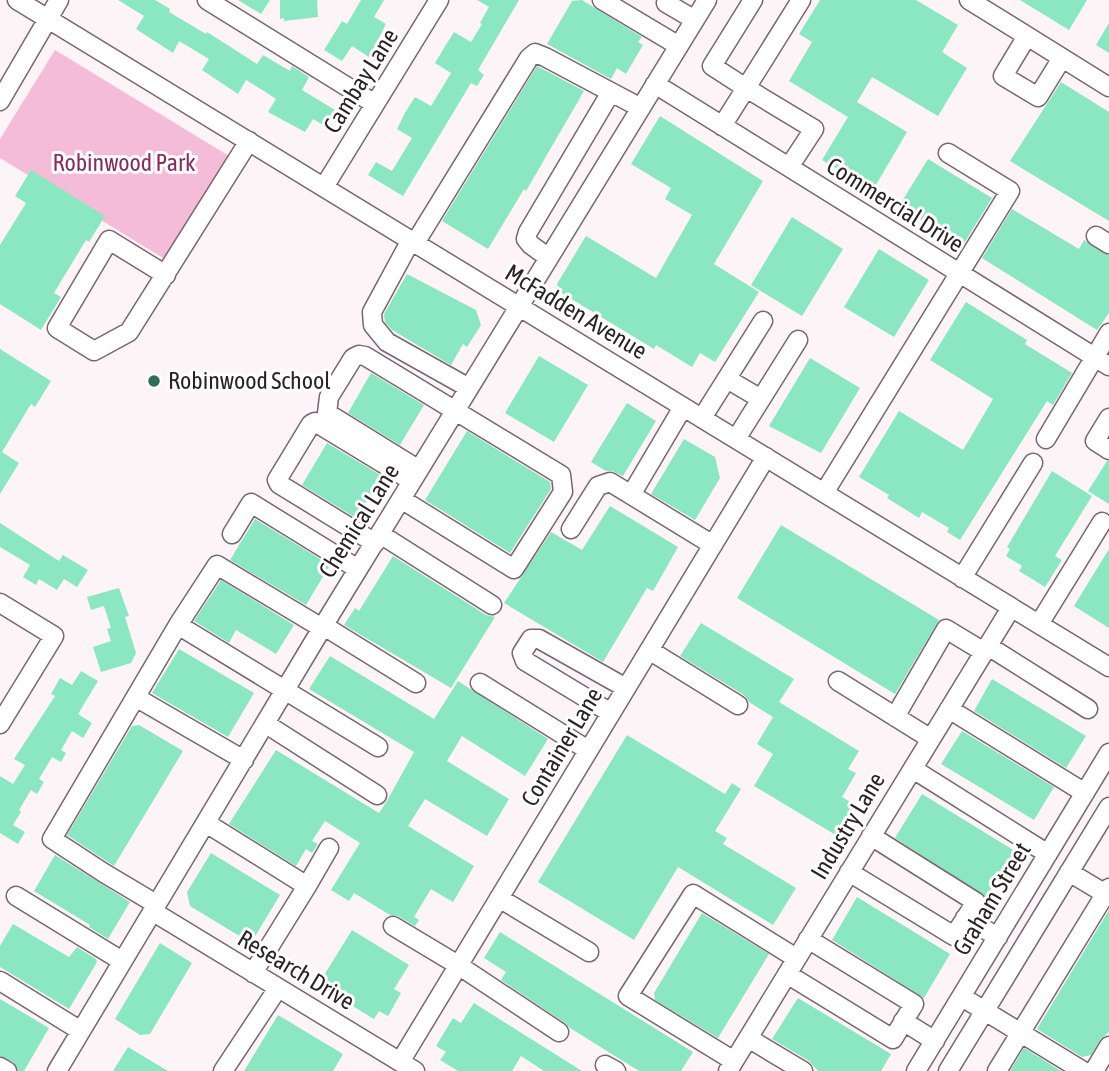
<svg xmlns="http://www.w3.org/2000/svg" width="1109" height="1071" font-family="'Asap Condensed',sans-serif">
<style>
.green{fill:#f5bcd9}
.building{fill:#8ae7c1}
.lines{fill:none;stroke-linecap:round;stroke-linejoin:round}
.minor-casing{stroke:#7a6670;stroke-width:21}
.minor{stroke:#fff;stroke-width:18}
.poi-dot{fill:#316c55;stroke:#fff;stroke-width:2.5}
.labels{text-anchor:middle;stroke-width:6;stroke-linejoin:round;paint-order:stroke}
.street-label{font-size:24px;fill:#2b2226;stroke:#fff}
.park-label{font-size:24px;fill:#852d63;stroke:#fff}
.poi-label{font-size:24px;fill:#2b2226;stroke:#fff;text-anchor:start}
</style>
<rect width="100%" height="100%" fill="#fdf4f8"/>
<!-- green -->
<path class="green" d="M55,50L234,159L171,263L0,158V139Z"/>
<!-- building -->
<path class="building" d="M118,0H155L170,9L169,12L206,34L207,32L257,64L263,55L290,71L292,66L309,77L302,90L335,110L325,126L313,119L305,132L268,112L276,99L264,91L246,80L238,94L202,70L209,59L179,41L173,53L136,29L144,16Z
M238,0H270L261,14Z
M280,0H317L318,17L284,21V18L280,19Z
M361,0H384L374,17L386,24L369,57L352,46L342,61L324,50L342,21L347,24Z
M477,0H519L478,70L484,75L477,86L471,83L403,196L368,175L376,162L392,171L412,138L397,129L406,111L415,97L431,106L451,73L435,63L444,48L454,32L471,42L482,24L480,23L489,7Z
M582,0L642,37L638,42L643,45L626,74L617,68L611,79L547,44L572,1Z
M820,0H916L958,25L942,52L967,68L938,116L872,77L857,102L907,132L873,190L822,160L848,117L789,81L812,42L799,34Z
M1020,0H1087L1069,30Z
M1109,23V53L1096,45Z
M537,66L584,91L526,191L524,189L488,249L442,221Z
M1061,82L1109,112V221L1010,161Z
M660,116L763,181L714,264L759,292L715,362L700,353L692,367L656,345L654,349L560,292L557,284L586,236L656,278L692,215L665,199L671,188L631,164Z
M928,159L992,198L963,245L899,206Z
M31,170L105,216L89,242L86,240L54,293L61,297L41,330L0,304V245L26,203L15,196Z
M1012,209L1079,249L1084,240L1109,255V313L1097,330L982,258Z
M792,217L843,249L802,316L751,285Z
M879,249L929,280L894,337L844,307Z
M407,274L476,310L481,325L467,347L463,344L451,365L392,330L385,322L384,314Z
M966,302L1027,340L1025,344L1072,373L1053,405L1047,401L960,540L947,532L949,528L922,512L919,518L887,498L889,495L859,477L899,411L963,450L993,399L930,360Z
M0,349L51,381L35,407L31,404L2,452L19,463L0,494Z
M539,356L588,385L554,442L505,413Z
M810,358L860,388L821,453L769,426Z
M371,373L424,405L400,445L348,413Z
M627,403L656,421L623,476L612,471H606L591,462Z
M467,431L550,482L551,489L510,553L425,500Z
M684,439L715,457L720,478L695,520L651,494Z
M327,443L382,476L356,518L302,485Z
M1107,461H1109V504L1088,491Z
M1052,471L1092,496L1055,556L1062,560L1045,587L1019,571L1022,566L1006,556L1010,549L1007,547Z
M610,506L678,547L653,591L647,588L603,662L504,603L551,532L582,550Z
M255,519L330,565L306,605L230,560Z
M0,523L59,561L63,555L88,570L77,587L64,579L57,590L39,579L36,585L23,577L30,565L0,547Z
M781,525L939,620L895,694L737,598Z
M1109,549V628L1074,606Z
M393,556L486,615L495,617L451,688L344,625L355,608L359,611Z
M221,580L294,625L276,654L236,630L229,643L194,621Z
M119,588L129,616L125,617L136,653L131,663L101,672L93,647L111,641L107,629L111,628L104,606L91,610L87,597Z
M701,623L794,679L779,702L859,751L848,769L856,773L842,797L857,806L839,837L754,786L773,754L757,744L773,717L749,702L744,695L680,656Z
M179,649L254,693L228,737L152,693Z
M330,656L434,719L458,681L548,739L525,776L462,736L447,761L509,799L487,836L425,799L408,826L474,866L453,902L431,889L414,917L419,920L415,926L398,916L390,915L354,893L349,901L331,890L360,843L325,821L312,841L318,844L312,853L306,849L296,866L229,824L276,750L379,813L387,801L414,752L309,689Z
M81,671L98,681L78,714L92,723L83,738L72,731L61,750L66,753L61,762L52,757L39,779L44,782L37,794L31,790L19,810L21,812L13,825L25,832L18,844L0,833V776L13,784L25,765L14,759L55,696L51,694L60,678L72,685Z
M992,679L1086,736L1066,768L974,711Z
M139,725L183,751L114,866L67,835L132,726Z
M962,731L1054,787L1034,820L941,764Z
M627,735L725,794L732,783L741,789L715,831L727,838L723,844L796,888L773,925L678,867L634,940L538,882Z
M922,794L1015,851L986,897L895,838Z
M211,853L280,895L251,943L190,906L187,892Z
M55,855L130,902L108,939L89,927L90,925L34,891Z
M857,897L950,954L924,998L832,940Z
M1109,910V1032L1100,1040L1091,1055L1082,1057L1037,1029Z
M702,913L769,954L718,1038L655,1000L654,993Z
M13,924L69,957L77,947L96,959L97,962L69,1009L0,967V946Z
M352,930L409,965L394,989L401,993L388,1016L379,1011L374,1019L318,985Z
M500,932L693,1052L681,1071H639L570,1028L565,1023L501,980L506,972L484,958Z
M160,943L192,963L150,1034L140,1035L115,1019Z
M798,998L891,1054L881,1071H818L809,1061L772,1039Z
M0,999L49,1028L24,1071H18L13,1062L0,1056Z
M474,1003L582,1071H544L521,1056L512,1071H458L440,1060L446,1052L436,1046L453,1018L461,1023Z
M278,1015L343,1054L333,1071H244Z
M128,1047L168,1071H113Z
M1024,1048L1061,1071H1010Z"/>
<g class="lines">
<!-- minor casing -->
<g class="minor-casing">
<path id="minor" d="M17,0L1109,667
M207,0L375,104
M602,0L679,46
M668,0L666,3L695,20
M753,0L712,66L746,88L801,0
M969,0L1109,87
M1027,36L1003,76L1038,97L1062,58
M655,84L1109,366
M0,101L59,0
M722,126L746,88L814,129L789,167
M324,187L439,0
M1096,236L1109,244
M411,240L372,312L373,325L387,342L469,388
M415,243L529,58L535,53L545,57L641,108
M549,258L531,245L526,239L528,232L611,92
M166,275L109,240L57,328L94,351L129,332L249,141
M727,379L761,399
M702,418L763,321
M1109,418L1095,441L1109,450
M736,439L798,340
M1046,439L1109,333
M824,493L1010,191L948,153
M631,495L683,407
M401,499L514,569L563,492L561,475L365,356L359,355L353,358L329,397L327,413L419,470
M571,529L598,486L610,482L713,545
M232,534L251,503L358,569
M380,534L492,605
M375,543L279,484L277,480L311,424L315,422L412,481
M962,578L1033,463
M0,603L54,636L0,724
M1039,624L1102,522
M178,625L378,747
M324,626L416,683
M988,646L1088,709
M649,650L738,705
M838,681L931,739
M480,683L588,750
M137,698L244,760
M949,709L1085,793
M611,713L525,661L522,653L531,639H539L626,688
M895,717L946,629L984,652
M266,724L377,795
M913,769L1048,854
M206,823L307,886L253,973
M849,872L954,936L976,902L871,836
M1069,872L1109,896
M307,886L329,848
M16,896L122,961
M499,898L589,952
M156,904L104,873L52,839L178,625L217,565L322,628
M152,911L415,1071
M965,918L998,937
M393,926L458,965L559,1032
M787,974L893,1039L914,1004L808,939
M0,981L81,1031
M962,997L1083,1071
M903,1021L935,1041
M748,1038L803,1071
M734,1061L628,996L693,894L796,958
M400,1062L766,457
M605,1065L616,1071
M0,1067L7,1071
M57,1071L322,628L707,0
M223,1071L278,988
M728,1071L1011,608
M916,1071L1109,753
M948,1071L1109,807
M997,1071L1109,888
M1094,1071L1109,1046"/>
</g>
<!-- minor -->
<use href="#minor" class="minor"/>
</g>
<!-- markers -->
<circle class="poi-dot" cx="154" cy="381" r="7"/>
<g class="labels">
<!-- street labels -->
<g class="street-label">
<text transform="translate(361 81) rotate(-58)" y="8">Cambay Lane</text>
<text transform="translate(895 205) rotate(32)" y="8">Commercial Drive</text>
<text transform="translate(576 312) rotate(31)" y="8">McFadden Avenue</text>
<text transform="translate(359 521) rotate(-58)" y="8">Chemical Lane</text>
<text transform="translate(562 747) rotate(-59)" y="8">Container Lane</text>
<text transform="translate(848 826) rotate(-59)" y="8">Industry Lane</text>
<text transform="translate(992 899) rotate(-59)" y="8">Graham Street</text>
<text transform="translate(296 970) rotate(31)" y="8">Research Drive</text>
</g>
<!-- park labels -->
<g class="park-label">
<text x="124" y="171">Robinwood Park</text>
</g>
<!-- poi labels -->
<g class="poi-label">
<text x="168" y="389">Robinwood School</text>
</g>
</g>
</svg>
